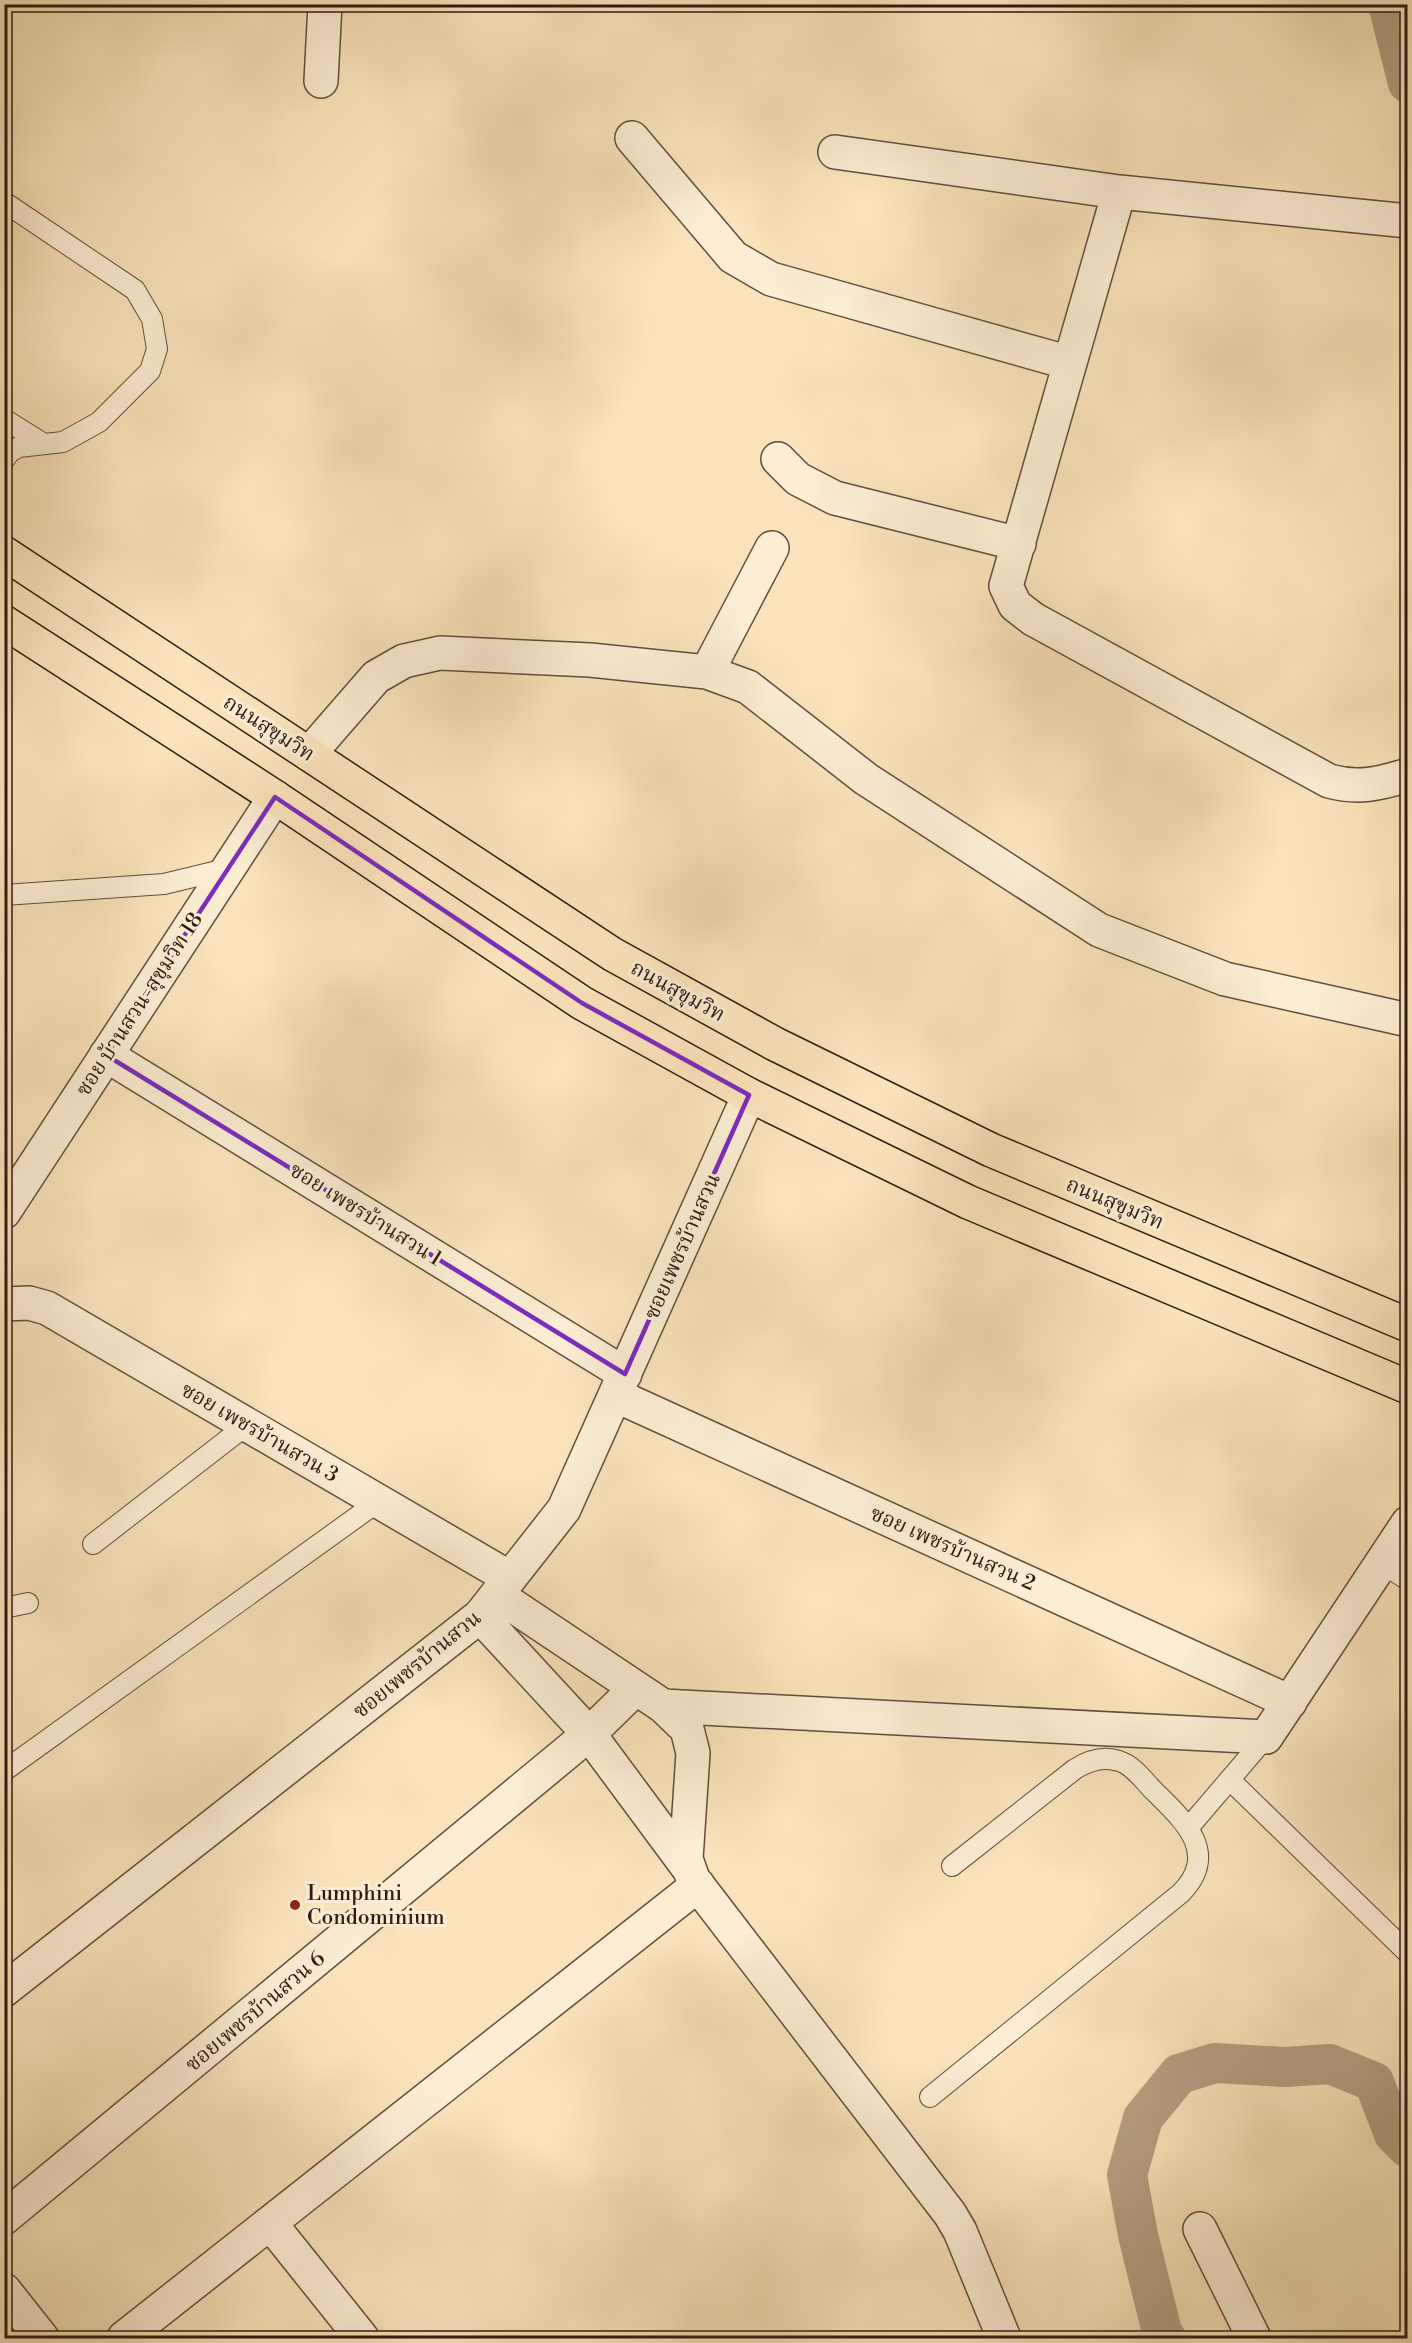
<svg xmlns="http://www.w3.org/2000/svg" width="1412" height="2343" font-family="'Libre Bodoni','Noto Serif Thai',serif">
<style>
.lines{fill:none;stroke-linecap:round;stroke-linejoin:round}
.canal{stroke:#b59f82;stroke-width:40}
.lane-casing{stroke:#614d3d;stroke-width:22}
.street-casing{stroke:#614d3d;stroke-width:36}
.primary-casing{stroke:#2e1b13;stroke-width:36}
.lane{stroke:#fcedd3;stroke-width:20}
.street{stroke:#fcedd3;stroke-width:33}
.primary{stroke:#fae3bb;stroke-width:33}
.marked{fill:none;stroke:#7b2cbf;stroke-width:4.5;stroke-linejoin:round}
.poi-dot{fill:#8f2418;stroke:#fcedd3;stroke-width:2}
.labels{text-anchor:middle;stroke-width:6;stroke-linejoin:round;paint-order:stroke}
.street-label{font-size:21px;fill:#2e1b13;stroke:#fcedd3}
.poi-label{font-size:21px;fill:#2e1b13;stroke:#fcedd3;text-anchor:start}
</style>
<rect width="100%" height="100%" fill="#fae3bb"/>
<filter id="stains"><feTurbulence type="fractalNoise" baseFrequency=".00333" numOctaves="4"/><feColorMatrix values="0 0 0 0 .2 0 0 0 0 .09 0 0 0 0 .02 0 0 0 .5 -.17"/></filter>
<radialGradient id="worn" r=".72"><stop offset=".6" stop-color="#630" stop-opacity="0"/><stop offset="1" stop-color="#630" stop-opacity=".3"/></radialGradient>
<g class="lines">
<!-- canal -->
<path class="canal" d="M1388,4L1408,83
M1166,2338L1162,2332L1138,2235L1127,2175L1143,2118L1179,2074L1215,2063L1285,2067L1330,2064L1374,2082L1394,2134L1408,2148"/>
<!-- lane casing -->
<g class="lane-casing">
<path id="lane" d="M4,202L135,290L152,319L157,349L150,371L99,422L63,442L19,447L10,452L4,460
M4,419L44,444
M4,895L164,884L226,869
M93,1544L248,1424
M1381,1563L1408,1580
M4,1608L28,1603
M4,1771L379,1501
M1230,1780L1408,1953
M1189,1827L1266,1737
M930,2097L1181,1893C1221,1852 1182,1819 1154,1791C1144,1781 1133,1765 1119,1761C1104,1756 1088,1761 1075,1769L952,1866"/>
</g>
<!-- street casing -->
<g class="street-casing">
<path id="street" d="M321,81L325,4
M632,138L733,257L771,279L1070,363
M835,152L1119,192L1408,221
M1119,192L1006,586L1015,605L1033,619L1329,781C1358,789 1379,784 1408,775
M778,459L798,479L835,498L1019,544
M707,672L772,548
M309,754L376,677L404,661L440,653L590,660L707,672L748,687L866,779L1099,930L1225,979L1408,1020
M106,1055L625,1374
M4,1212L275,797
M4,1304L29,1303L47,1308L510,1578
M615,1395L1290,1702
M497,1595L663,1706L687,1729L693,1753L686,1859L693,1879L950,2214L960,2231L1004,2338
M480,1616L589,1734L689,1869
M663,1706L1266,1737L1408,1523
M4,1990L480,1616L564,1509L749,1095
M4,2218L589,1734L636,1688
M270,2223L362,2338
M1200,2229L1254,2338
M4,2290L42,2338
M124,2338L698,1885"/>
</g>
<!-- primary casing -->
<g class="primary-casing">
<path id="primary" d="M4,553L612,954L775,1044L991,1150L1408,1325
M4,622L275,797L582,1003L749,1095L968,1202L1408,1387"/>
</g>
<!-- lane -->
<use href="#lane" class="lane"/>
<!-- street -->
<use href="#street" class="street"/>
<!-- primary -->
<use href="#primary" class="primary"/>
</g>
<!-- marked area -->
<path class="marked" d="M275,797L582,1003L749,1095L625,1374L106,1055Z"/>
<!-- markers -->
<circle class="poi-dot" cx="295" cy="1905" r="6"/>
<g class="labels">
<!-- street labels -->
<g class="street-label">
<text transform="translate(269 728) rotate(33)" y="7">ถนนสุขุมวิท</text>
<text transform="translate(678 991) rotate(29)" y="7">ถนนสุขุมวิท</text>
<text transform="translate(139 1004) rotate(-57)" y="7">ซอย บ้านสวน-สุขุมวิท 18</text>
<text transform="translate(1115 1203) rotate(23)" y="7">ถนนสุขุมวิท</text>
<text transform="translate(366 1214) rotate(32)" y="7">ซอย เพชรบ้านสวน 1</text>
<text transform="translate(682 1246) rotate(-66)" y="7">ซอยเพชรบ้านสวน</text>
<text transform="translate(260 1432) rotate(30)" y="7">ซอย เพชรบ้านสวน 3</text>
<text transform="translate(953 1548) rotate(24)" y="7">ซอย เพชรบ้านสวน 2</text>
<text transform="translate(417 1664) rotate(-39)" y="7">ซอยเพชรบ้านสวน</text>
<text transform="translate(255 2011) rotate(-40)" y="7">ซอยเพชรบ้านสวน 6</text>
</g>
<!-- poi labels -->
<g class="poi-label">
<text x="307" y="1900">Lumphini<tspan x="307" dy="24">Condominium</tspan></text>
</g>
</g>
<!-- margin -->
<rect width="1412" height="2343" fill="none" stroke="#fae3bb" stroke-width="24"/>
<rect x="6" y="6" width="1400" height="2331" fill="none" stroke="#2e1b13" stroke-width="3"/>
<rect x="12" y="12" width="1388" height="2319" fill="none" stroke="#2e1b13" stroke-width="1.5"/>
<rect width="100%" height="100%" filter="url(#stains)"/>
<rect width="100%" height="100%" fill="url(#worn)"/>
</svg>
